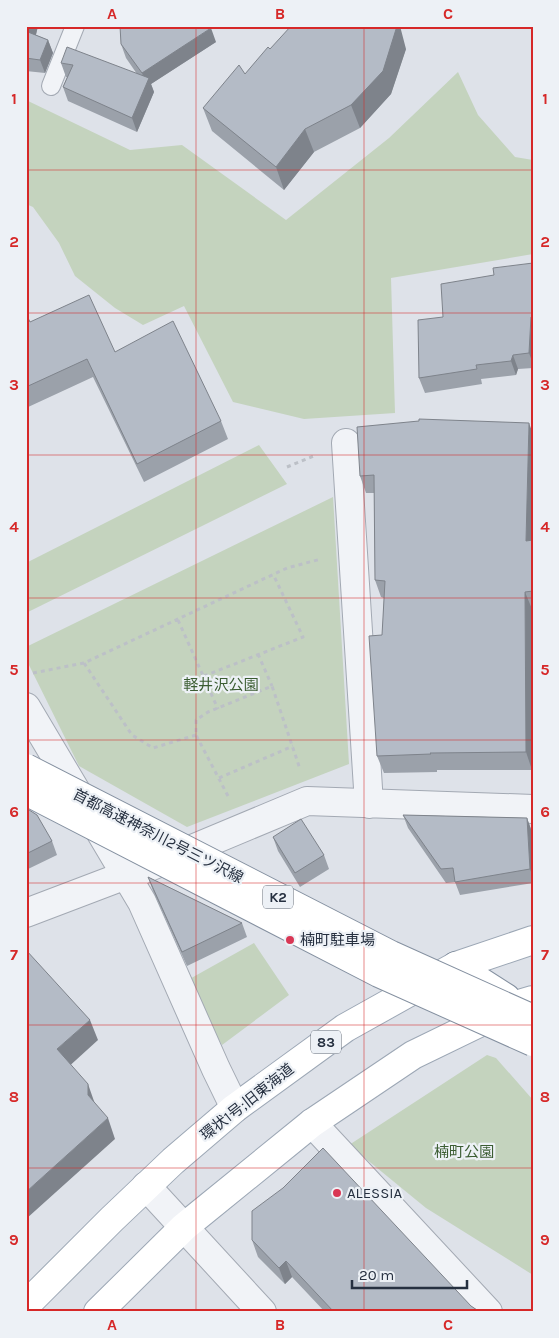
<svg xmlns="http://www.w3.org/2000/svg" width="559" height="1338" font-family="Karla,'Noto Sans JP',sans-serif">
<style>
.green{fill:#c4d3be}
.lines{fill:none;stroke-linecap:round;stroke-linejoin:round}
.service-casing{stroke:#a3a9b3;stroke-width:20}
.minor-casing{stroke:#a3a9b3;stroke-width:30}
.tertiary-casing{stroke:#a3a9b3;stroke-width:30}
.primary-casing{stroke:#9ca7b5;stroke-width:30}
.motorway-casing{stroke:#8490a0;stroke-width:30}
.path{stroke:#bcc0c7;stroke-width:3;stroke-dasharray:4 4;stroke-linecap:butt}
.service{stroke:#f1f3f7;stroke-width:18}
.minor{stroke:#f1f3f7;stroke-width:28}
.tertiary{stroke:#f1f3f7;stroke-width:28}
.primary{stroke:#fff;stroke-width:28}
.motorway{stroke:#fff;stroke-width:28}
.motorway-bridge-casing{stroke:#8490a0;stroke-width:30;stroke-linecap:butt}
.motorway-bridge{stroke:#fff;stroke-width:28}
.wall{fill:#9ba1aa}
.shaded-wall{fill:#7e838b}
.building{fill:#b4bbc6;stroke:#7e838b}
.grid{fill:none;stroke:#d62828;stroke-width:1;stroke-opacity:0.55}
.poi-dot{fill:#d93754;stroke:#edf1f6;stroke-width:2}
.labels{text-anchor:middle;stroke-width:4.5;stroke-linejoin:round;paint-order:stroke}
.shield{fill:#edf1f6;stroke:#626a77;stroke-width:1}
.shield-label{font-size:14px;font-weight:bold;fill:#263040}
.park-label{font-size:15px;fill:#3b5d32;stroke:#edf1f6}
.street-label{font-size:15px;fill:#263040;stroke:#edf1f6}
.poi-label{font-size:15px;fill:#263040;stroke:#edf1f6;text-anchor:start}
.neatline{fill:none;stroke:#d62828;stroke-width:2}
.grid-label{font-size:16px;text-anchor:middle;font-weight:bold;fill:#d62828}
</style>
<rect width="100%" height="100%" fill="#dee2e9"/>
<!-- green -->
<path class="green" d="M458,72L478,115L515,157L533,160V254L391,278L395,413L304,419L233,402L184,306L143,325L115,308L75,276L59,243L33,207L26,204V100L130,150L182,145L286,220L389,138Z
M259,445L287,484L26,613V563Z
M333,497L349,764L187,827L79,766L26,659V647Z
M254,943L289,995L222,1045L186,981Z
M487,1055L496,1058L533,1100V1275L426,1208L349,1145Z"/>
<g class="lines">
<!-- service casing -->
<g class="service-casing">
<path id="service" d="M51,86L75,26"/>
</g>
<!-- minor casing -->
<g class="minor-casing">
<path id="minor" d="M346,443L369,804
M26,707L142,902L216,1069L235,1108
M26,913L126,875L142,870L307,801L533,809
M312,1123L488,1312"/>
</g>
<!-- tertiary casing -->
<g class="tertiary-casing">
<path id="tertiary" d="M146,1186L262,1312"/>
</g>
<!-- primary casing -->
<g class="primary-casing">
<path id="primary" d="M26,1305L112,1219L173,1161L235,1108L345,1028L456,966L533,940
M98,1312L184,1227L312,1123L413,1055L516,1005L533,1000"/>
</g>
<!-- motorway casing -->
<g class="motorway-casing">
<path id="motorway" d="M456,966L506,998"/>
</g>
<!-- path -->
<path class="path" d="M287,467L314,456
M178,620L218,709
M258,654L272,686
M84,663L132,735L153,748L196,735
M33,673L84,663L287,568L321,559
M204,676L303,637L273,574
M219,778L293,746
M228,796L196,735V720L208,712L272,686L300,769"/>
<!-- service -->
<use href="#service" class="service"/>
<!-- minor -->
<use href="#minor" class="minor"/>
<!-- tertiary -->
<use href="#tertiary" class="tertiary"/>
<!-- primary -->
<use href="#primary" class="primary"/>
<!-- motorway -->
<use href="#motorway" class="motorway"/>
<!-- motorway-bridge casing -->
<g class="motorway-bridge-casing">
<path id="motorway-bridge" d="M26,768L391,955L533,1019
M26,791L379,973L533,1042"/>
</g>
<!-- motorway-bridge -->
<use href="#motorway-bridge" class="motorway-bridge"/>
</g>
<!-- wall -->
<path class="wall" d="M26,26H38L36,35L48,40L53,53L45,73L26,71Z
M216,42L151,84L154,92L137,132L68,101L63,87L67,77H66L61,63L137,74L126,58L121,44Z
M270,49H406L391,94L360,128L314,152L284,190L212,131L203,108L245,74Z
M533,263V368L518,369L516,375L481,379L482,384L425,393L419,378L443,317L494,275Z
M26,314L30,322L115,352L221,421L228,439L144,482L93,377L26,408Z
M533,434V609H532V770H437V772L384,773L377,756L384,598L381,597L375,580L374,493H366L360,476Z
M26,808L52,841L57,855L26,870Z
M403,815L527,818L532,832L533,883L460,895L455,882L446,883L408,828Z
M273,837L324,855L329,869L300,887L278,851Z
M148,877L242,923L247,937L187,966L153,891Z
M252,1240L471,1306L477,1310L486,1312H325L292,1277L285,1284L258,1257Z"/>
<!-- shaded-wall -->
<path class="shaded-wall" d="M29,26H38L33,46L28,32Z
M397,26H400L406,49L391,94L360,128L351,105Z
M211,28L216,42L151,84L154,92L137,132L132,118L146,85L142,73Z
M48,40L53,53L45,73L40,60Z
M305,129L314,152L284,190L276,167Z
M531,317L533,323V364L529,353Z
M513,355L518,369L516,375L511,361Z
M529,423L533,434L532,558L526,541Z
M525,592L532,609V770L526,752Z
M527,818L532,832L533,877L530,869Z
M90,1020L98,1040L65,1070L57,1049Z
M88,1084L95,1104L88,1095Z
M108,1118L115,1139L26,1219V1192Z
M286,1261L292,1277L285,1284L279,1268Z"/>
<!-- building -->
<path class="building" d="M26,26H29L28,32L48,40L40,60L26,58Z
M120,26H210L211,28L142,73L121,44Z
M291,26H397L383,71L351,105L305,129L276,167L203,108L239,65L245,74L268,47L270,49Z
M67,47L149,78L132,118L63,87L73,65L61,63Z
M533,263V318L531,317L529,353L513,355L511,361L476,365L477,369L419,378L418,320L443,317L441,284L494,275L493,268Z
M89,295L115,352L173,321L221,421L137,464L87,359L26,387V314L30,322Z
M419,419L529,423L526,541L533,540V591L525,592L526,752L430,753L431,754L377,756L369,636L382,635L385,581L375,580L374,475L360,476L357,427L419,421Z
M26,808L37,815L52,841L26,854Z
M403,815L527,818L530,869L455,882L453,868L441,869Z
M301,819L324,855L295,873L273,837Z
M148,877L242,923L182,952Z
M26,950L90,1020L57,1049L88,1084V1095L108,1118L26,1192Z
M323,1148L471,1306L477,1310L485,1311L486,1312H334L286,1261L279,1268L252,1240V1211L283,1188Z
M137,1309L140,1312H134Z"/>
<!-- grid -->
<path class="grid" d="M196,26V1312M364,26V1312M26,170H533M26,313H533M26,455H533M26,598H533M26,740H533M26,883H533M26,1025H533M26,1168H533"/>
<!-- markers -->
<g class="poi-dot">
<circle cx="290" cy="940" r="5"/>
<circle cx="337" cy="1193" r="5"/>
</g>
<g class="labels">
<!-- shield labels -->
<g class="shield">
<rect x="263" y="885.5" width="30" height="23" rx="4"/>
<rect x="311" y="1030.5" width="30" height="23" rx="4"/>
</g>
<g class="shield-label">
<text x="278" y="902">K2</text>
<text x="326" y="1047">83</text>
</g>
<!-- park labels -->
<g class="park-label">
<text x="221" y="690">軽井沢公園</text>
<text x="464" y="1157">楠町公園</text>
</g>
<!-- street labels -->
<g class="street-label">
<text transform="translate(158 836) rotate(27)" y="5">首都高速神奈川2号三ツ沢線</text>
<text transform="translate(247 1102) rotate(-38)" y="5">環状1号;旧東海道</text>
</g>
<!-- poi labels -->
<g class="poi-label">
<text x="300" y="945">楠町駐車場</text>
<text x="347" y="1198">ALESSIA</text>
</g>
</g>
<!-- border -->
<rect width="559" height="1338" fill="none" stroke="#edf1f6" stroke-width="55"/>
<!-- scale -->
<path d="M352 1280v8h115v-8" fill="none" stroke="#263040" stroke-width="2.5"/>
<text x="359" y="1280" font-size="15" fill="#263040" stroke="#edf1f6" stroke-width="4" paint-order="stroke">20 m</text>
<rect x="28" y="28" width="504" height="1282" class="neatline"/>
<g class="grid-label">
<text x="112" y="19">A</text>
<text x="280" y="19">B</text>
<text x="448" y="19">C</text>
<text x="14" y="104">1</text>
<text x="545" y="104">1</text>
<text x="14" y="247">2</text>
<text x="545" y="247">2</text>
<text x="14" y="390">3</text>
<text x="545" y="390">3</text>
<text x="14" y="532">4</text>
<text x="545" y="532">4</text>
<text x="14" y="675">5</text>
<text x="545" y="675">5</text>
<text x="14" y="817">6</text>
<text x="545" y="817">6</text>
<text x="14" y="960">7</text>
<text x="545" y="960">7</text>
<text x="14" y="1102">8</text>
<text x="545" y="1102">8</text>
<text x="14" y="1245">9</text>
<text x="545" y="1245">9</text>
<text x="112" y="1330">A</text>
<text x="280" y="1330">B</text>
<text x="448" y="1330">C</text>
</g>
</svg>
